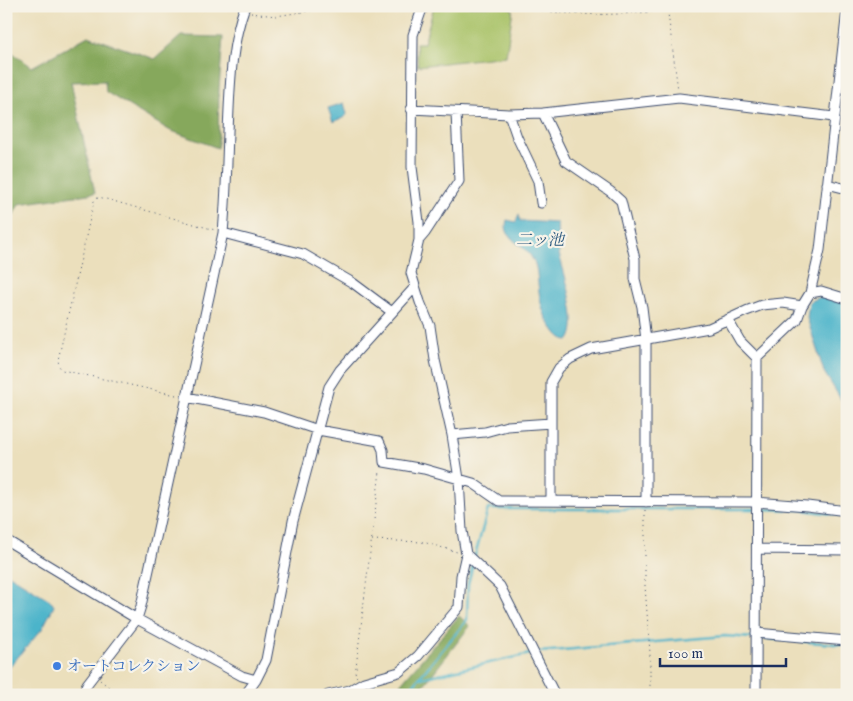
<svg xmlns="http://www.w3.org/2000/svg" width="853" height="701" font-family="'IM FELL English','Noto Serif JP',serif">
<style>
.green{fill:#a9c268;stroke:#627863}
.forest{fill:#86a85c;stroke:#506c5d}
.water{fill:#4bb4ca;stroke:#337294}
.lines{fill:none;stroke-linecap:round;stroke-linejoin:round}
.stream{stroke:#4bb4ca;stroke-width:2.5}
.minor-casing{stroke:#3a496c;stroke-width:11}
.path{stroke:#3a496c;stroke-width:1;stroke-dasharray:1 4;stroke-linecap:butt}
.minor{stroke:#fff;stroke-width:9}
.shop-dot{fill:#3f7fe0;stroke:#f7f3e8;stroke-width:2}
.labels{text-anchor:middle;stroke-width:4.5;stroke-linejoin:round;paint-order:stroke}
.shop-label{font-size:15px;fill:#366cbe;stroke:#f7f3e8;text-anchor:start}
.water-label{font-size:16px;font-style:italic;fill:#29577e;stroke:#f7f3e8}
</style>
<rect width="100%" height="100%" fill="#f7f3e8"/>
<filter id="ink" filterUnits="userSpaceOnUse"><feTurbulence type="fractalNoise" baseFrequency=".02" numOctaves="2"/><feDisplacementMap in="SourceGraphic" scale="10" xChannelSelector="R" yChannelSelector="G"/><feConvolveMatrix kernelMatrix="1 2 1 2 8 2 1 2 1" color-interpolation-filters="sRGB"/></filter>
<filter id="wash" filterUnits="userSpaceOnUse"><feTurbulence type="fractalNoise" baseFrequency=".0096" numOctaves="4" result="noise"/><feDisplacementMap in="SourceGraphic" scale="20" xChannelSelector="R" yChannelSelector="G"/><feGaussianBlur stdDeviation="1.12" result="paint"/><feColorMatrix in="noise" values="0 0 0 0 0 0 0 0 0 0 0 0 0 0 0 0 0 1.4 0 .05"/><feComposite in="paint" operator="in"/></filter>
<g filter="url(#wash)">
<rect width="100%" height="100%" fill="#ebdfbc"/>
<!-- green -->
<path class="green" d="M434,6H504L513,9L506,56L418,66L416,43H424Z"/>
<!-- forest -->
<path class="forest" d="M88,36L155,59L181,36L223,37L219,89L218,148L169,130L106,92L105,81L71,82L95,193L19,204L6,230V189L12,174L6,153V48L32,67Z
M459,616L470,626L416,695H391Z"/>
<!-- water -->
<path class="water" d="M344,103L347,114L345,117L333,122L328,108Z
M519,214L520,221L557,223C558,233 557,243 559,254C564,273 581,324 569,340C562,340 558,336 554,330C542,315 540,302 538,283C537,275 537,266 533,260C526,244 501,240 507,220L516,222Z
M823,296L847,303V409L824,372L807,318L809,302Z
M6,573L50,600L54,606L42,629L6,671Z"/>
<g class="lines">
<!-- stream -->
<path class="stream" d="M759,509L803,510L847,516
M474,559L488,509H754
M759,638L847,645
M539,652L725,636L753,638
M421,678L530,654
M405,695L467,620L468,584L473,564"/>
</g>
</g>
<g filter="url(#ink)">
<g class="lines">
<!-- minor casing -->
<g class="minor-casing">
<path id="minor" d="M411,109L509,114L543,113L679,98L834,117
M543,113L566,161L611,192L621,201L635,259V279L642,307L646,340V502
M509,114L517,137L538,181L541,203
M827,184L847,189
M223,233L303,254L353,283L392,312
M419,240L425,233L459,181L456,112
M810,293L821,291L847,299
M728,320L740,341L757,358
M186,397L264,412L318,430L379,441L383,450L384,462L424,469L473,483L499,501L755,502L807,506L847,511
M551,423V500
M452,435L485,432L507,426L551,423V382L559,368L570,359L591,349L709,328L746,311L762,305L783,303L802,306
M6,540L137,619L242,676L256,680
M757,549L847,550
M466,554L500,586L555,695
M756,633L847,641
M82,695L87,684L137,619L141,606L223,233C226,199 227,166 228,132C230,89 230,47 245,6
M245,695L256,680L266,660L293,521L329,387L340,370L415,287
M328,695L350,690L364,682L399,672L418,656L459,607L461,576L466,554L462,531L459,479L452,435L435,360L430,326L420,302L411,273L419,240V222L412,167L413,35L423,6
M756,695L757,358L797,320L802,306L810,293L820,250L847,10"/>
</g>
<!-- path -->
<path class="path" d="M517,6C566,17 617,16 667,10
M667,6L678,90
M251,13L276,16L342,6
M176,395L62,370L59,366L58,360L94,201L99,197L215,230
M645,510V586L650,653V695
M372,540L423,542L457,552
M357,677L355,675L380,471
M100,680L119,695
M14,695H21"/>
<!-- minor -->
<use href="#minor" class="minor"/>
</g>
</g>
<!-- markers -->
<circle class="shop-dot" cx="57" cy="666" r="5"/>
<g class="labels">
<!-- shop labels -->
<g class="shop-label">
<text x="67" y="671">オートコレクション</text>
</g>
<!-- water labels -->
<g class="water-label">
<text x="540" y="245">二ッ池</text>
</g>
</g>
<!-- margin -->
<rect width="853" height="701" fill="none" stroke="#f7f3e8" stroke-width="25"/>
<!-- scale -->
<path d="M660 658v8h126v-8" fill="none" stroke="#1b2f5e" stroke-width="2.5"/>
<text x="668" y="658" font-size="15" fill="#1b2f5e" stroke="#f7f3e8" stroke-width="4" paint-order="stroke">100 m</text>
</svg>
